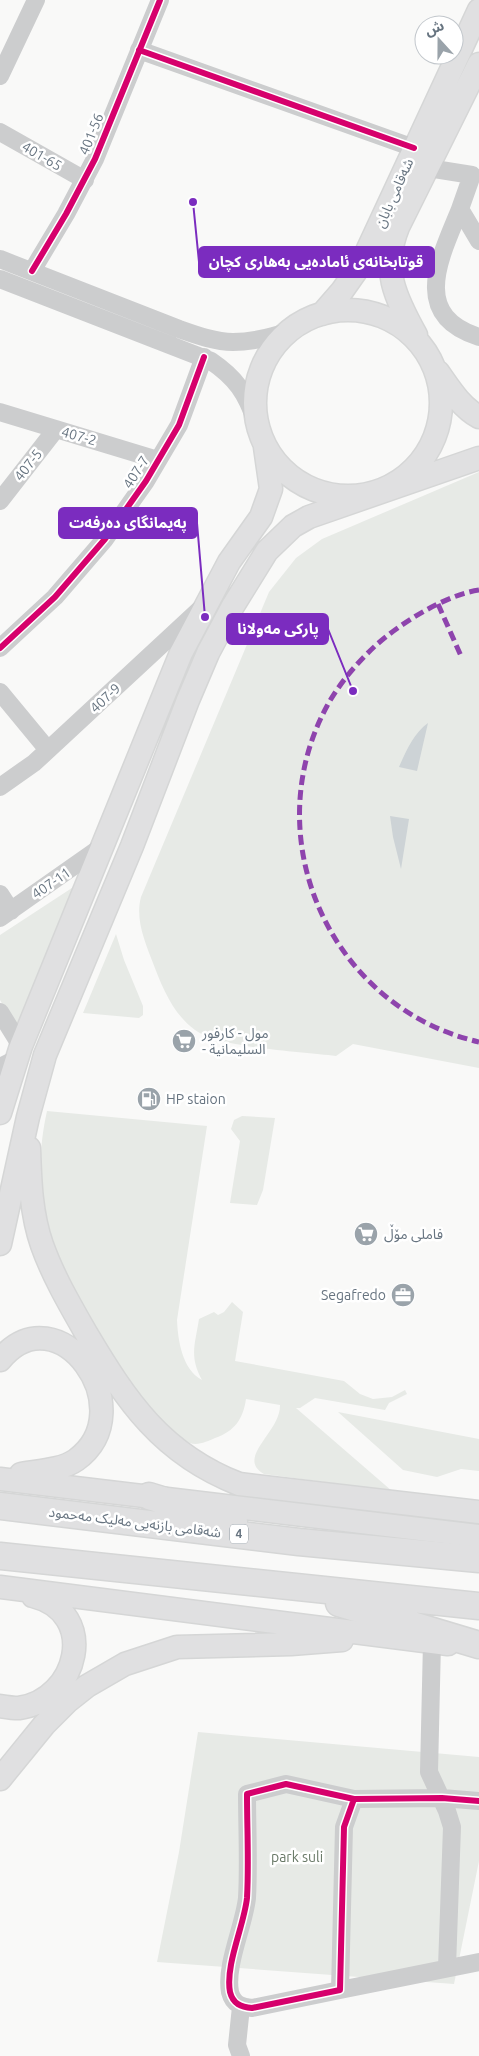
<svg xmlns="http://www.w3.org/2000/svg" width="479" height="2056" font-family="Ubuntu,'Noto Sans Arabic',sans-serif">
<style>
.green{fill:#e7eae6}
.water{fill:#cdd3d6}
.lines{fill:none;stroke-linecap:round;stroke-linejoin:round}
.major-casing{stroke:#d5d6d6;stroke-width:25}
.highway-casing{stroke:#d5d6d6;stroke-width:29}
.minor{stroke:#cccdce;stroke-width:18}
.major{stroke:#e0e0e1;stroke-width:22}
.highway{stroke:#e0e0e1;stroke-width:26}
.quiet{stroke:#8e44ad;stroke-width:5;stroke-dasharray:10 5;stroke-linecap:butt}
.cycleway-casing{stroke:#fff;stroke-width:9}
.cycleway{stroke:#d6006c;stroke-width:6}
.labels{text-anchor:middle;stroke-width:5;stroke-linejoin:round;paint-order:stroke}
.shield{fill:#fff;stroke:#959ea6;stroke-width:1}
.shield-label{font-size:12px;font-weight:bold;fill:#677480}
.street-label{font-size:14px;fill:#677480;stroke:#fff}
.poi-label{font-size:14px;fill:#677480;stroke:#fff;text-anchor:start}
.park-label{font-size:14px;fill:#687866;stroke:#fff}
.leader{fill:none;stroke:#7b2cbf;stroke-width:2}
.callout-dot{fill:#7b2cbf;stroke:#fff;stroke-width:2}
.callout{fill:#7b2cbf;stroke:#7b2cbf;stroke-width:2}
.callout-label{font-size:15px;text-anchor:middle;font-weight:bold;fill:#fff}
</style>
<rect width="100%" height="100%" fill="#f9f9f8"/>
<!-- green -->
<path class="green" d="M479,472V1068L353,1044L336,1056C302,1052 220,1048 195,1030C173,1014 162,987 153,963C145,942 135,919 141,897L269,592L296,558L322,539Z
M78,884L17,1029L0,1000V935Z
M116,934L124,960L143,1006V1015L139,1018L83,1013Z
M47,1111L207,1126L177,1320C178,1341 182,1369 202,1380C189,1356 195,1345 199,1319L214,1312L218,1315L224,1312L232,1302L243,1312L235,1361L344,1381L360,1394L373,1399L392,1397L405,1390L407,1394L389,1403L385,1410L315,1398L300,1408H296L392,1491L264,1474C235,1458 281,1432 280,1405L246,1399C243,1419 235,1431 215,1438C208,1441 198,1446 190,1443C144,1428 58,1270 46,1223C44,1216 44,1208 43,1201C39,1168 40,1143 47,1111Z
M242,1116L275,1118L263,1190L257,1205L230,1203L240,1141L231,1129L234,1120Z
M338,1412L479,1439V1471L461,1469L437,1477L403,1470Z
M198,1732L479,1757V1861L454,1984L157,1962L179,1852Z"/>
<!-- water -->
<path class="water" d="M428,723L417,771L399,767C406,751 414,733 428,723Z
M390,816L409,819L401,869L393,837Z"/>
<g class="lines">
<!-- major casing -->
<g class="major-casing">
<path id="major" d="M255 403a93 93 0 1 1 186 0a93 93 0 1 1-186 0Z
M322,314L342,291L361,264L479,10
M416,335C395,297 381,269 398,227L479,64
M438,372C450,389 461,407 479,417
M0,1113L21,1046L181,653L229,562L261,517L271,489L265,447
M29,1148C30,1180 31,1214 42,1245C53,1276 70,1305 86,1333C127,1402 162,1454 239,1484L479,1512
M0,1244L28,1117L45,1055L132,846L188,700L208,653L233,606L267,551L293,526L309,517L479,458
M0,1360C58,1289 145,1410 76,1460C62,1470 38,1471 21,1474
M0,1479L479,1536
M0,1587L448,1644
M0,1706C6,1707 13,1708 19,1708C78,1700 100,1613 33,1596
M0,1779L44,1725L68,1701L87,1686L125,1664L177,1647L291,1644L342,1640"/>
</g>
<!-- highway casing -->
<g class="highway-casing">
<path id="highway" d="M149,1496L234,1522
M0,1506L299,1542L479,1559
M0,1556L479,1606
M339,1603L479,1645"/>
</g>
<!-- minor -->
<path class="minor" d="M139,50L414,148
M0,76L36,0
M0,132L85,180
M428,168L472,175L460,209L479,241
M460,209C441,256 409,315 479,337
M0,259L179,329C196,335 215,342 233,342C252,342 270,337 288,332
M32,271L66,214L95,159L160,0
M0,279L211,361C236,378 246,393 256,422
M0,412L158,460
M0,501L56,429
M0,648L55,597L105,539L146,481L179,425L204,357
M0,692L48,750
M0,787L34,763L199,610
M0,894L11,911
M0,918L101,847
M0,1012L21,1046
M0,1067L16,1059
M432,1642L429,1772L447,1811L452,1827L447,1967
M354,1799L286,1784L247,1794C247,1828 249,1864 247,1898C244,1926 225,1965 230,1992C233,2004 241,2007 252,2008L340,1990L344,1827L354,1799L442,1798L479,1801
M340,1990L479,1962
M241,2056L237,2045L241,2007"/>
<!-- major -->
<use href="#major" class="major"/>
<!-- highway -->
<use href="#highway" class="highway"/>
<!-- quiet -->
<path class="quiet" d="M479,590C445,595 399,624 374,647C356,664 339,684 327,706C255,839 331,1008 479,1042
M438,604L461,656"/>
<!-- cycleway casing -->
<g class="cycleway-casing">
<path id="cycleway" d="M139,50L414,148
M32,271L66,214L95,159L160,0
M0,648L55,597L105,539L146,481L179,425L204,357
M354,1799L286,1784L247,1794C247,1828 249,1864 247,1898C244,1926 225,1965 230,1992C233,2004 241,2007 252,2008L340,1990L344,1827L354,1799L442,1798L479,1801"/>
</g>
<!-- cycleway -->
<use href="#cycleway" class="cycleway"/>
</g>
<!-- icons -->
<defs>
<g id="supermarket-disc" transform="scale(1.25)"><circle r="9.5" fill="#9aa3aa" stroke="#fff"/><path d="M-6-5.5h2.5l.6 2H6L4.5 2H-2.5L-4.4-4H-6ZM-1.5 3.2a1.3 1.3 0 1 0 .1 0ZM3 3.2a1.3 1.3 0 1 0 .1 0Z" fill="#fff"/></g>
<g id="fuel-disc" transform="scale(1.25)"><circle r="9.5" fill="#9aa3aa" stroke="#fff"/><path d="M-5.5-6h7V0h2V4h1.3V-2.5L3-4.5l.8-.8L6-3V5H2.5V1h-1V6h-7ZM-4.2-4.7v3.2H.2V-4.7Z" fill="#fff"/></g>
<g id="office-disc" transform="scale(1.25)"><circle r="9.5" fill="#9aa3aa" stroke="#fff"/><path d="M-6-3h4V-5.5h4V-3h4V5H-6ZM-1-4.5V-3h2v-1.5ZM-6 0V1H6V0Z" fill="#fff"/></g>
</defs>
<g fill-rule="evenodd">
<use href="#supermarket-disc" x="184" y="1041"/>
<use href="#fuel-disc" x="149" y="1099"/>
<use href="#supermarket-disc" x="366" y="1234"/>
<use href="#office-disc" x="403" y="1295"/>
</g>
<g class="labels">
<!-- shield labels -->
<rect class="shield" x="230" y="1524.5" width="18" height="19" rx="4"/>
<g class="shield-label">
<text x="239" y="1538">4</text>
</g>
<!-- street labels -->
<g class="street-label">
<text transform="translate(91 134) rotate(-68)" y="5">401-56</text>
<text transform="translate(42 156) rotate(30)" y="5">401-65</text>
<text transform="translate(394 193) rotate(-66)" y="5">شەقامی بابان</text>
<text transform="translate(79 436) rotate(16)" y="5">407-2</text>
<text transform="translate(28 465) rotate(-52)" y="5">407-5</text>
<text transform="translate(136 472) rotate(-57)" y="5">407-7</text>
<text transform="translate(105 698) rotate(-43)" y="5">407-9</text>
<text transform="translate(51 883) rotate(-35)" y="5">407-11</text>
<text transform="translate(135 1522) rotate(7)" y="5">شەقامی بازنەیی مەلیک مەحمود</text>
</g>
<!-- poi labels -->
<g class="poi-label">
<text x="202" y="1038">مول - كارفور<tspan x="202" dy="16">- السليمانية</tspan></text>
<text x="166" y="1104">HP staion</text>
<text x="384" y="1239">فاملی مۆڵ</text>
<text x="386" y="1300" text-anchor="end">Segafredo</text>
</g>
<!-- park labels -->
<g class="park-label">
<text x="297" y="1862">park suli</text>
</g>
</g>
<!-- callouts -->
<path class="leader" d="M193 202L199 262M205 617L197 523M353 691L328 629"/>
<g class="callout-dot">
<circle cx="193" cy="202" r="5"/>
<circle cx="205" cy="617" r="5"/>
<circle cx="353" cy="691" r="5"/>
</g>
<g class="callout">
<rect x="199" y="247" width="235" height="30" rx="5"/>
<rect x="59" y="508" width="138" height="30" rx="5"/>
<rect x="227" y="614" width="101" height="30" rx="5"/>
</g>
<g class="callout-label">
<text x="316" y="267">قوتابخانەی ئامادەیی بەهاری کچان</text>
<text x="128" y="528">پەیمانگای دەرفەت</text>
<text x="278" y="634">پارکی مەولانا</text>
</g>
<!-- north arrow -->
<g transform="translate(439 40) rotate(339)"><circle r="24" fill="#ffffff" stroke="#c2c7cc"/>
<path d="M0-4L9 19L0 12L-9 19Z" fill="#9aa3aa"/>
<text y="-8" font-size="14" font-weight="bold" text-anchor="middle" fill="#677480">ش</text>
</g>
</svg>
